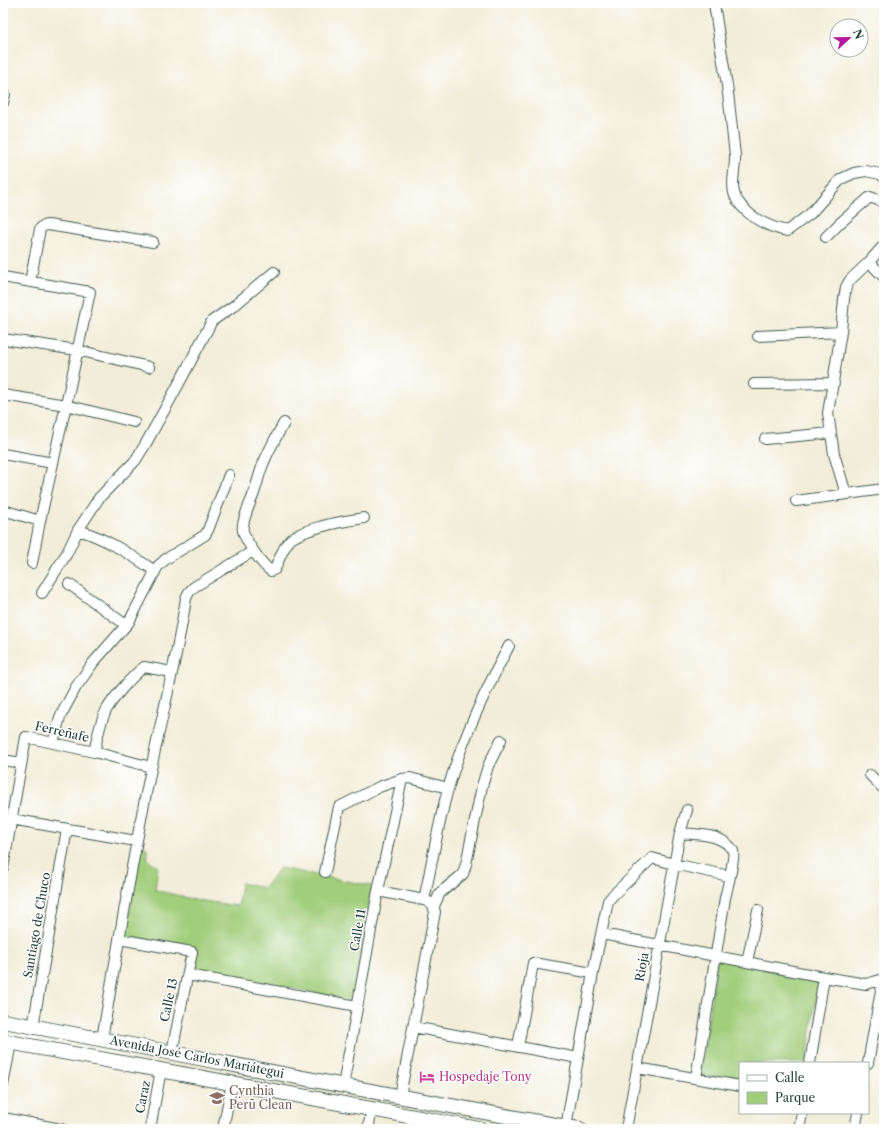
<svg xmlns="http://www.w3.org/2000/svg" width="887" height="1132" font-family="'Libre Caslon Text',serif">
<style>
.green{fill:#a2ce7b;stroke:#608658}
.lines{fill:none;stroke-linecap:round;stroke-linejoin:round}
.street-casing{stroke:#3f574d;stroke-width:12}
.secondary-casing{stroke:#3f574d;stroke-width:16}
.street{stroke:#fff;stroke-width:10}
.secondary{stroke:#fff;stroke-width:14}
.labels{text-anchor:middle;stroke-width:3;stroke-linejoin:round;paint-order:stroke}
.street-label{font-size:12px;fill:#1f3d34;stroke:#fff}
.hotel-label{font-size:12px;fill:#b23c85;stroke:#fff;text-anchor:start}
.education-label{font-size:12px;fill:#785e54;stroke:#fff;text-anchor:start}
</style>
<rect width="100%" height="100%" fill="#fff"/>
<filter id="ink" filterUnits="userSpaceOnUse"><feTurbulence type="fractalNoise" baseFrequency=".025" numOctaves="2"/><feDisplacementMap in="SourceGraphic" scale="8" xChannelSelector="R" yChannelSelector="G"/><feConvolveMatrix kernelMatrix="1 2 1 2 8 2 1 2 1" color-interpolation-filters="sRGB"/></filter>
<filter id="wash" filterUnits="userSpaceOnUse"><feTurbulence type="fractalNoise" baseFrequency=".012" numOctaves="4" result="noise"/><feDisplacementMap in="SourceGraphic" scale="16" xChannelSelector="R" yChannelSelector="G"/><feGaussianBlur stdDeviation="0.9" result="paint"/><feColorMatrix in="noise" values="0 0 0 0 0 0 0 0 0 0 0 0 0 0 0 0 0 1.4 0 .05"/><feComposite in="paint" operator="in"/></filter>
<g filter="url(#wash)">
<rect width="100%" height="100%" fill="#f2edd8"/>
<!-- green -->
<path class="green" d="M141,847L147,848L148,860L158,866L155,890L196,900L238,906L241,883L264,888L280,868L372,886L353,1001L197,968V949L126,936Z
M717,959L819,981L806,1063H740V1082L700,1075Z"/>
</g>
<g filter="url(#ink)">
<g class="lines">
<!-- street casing -->
<g class="street-casing">
<path id="street" d="M714,3C718,30 722,57 727,85C730,108 732,131 735,155C736,168 729,188 737,200C748,217 768,227 787,231L810,214L841,179L854,173L866,171L880,174L884,177
M3,103L5,94
M826,237L840,223L870,197L881,201L884,203
M869,262L884,277
M3,277L90,292L66,405L40,521L32,563
M30,282L40,229L43,226L48,225L153,242
M758,336L841,332
M3,339L77,350L149,367
M754,384L834,383
M3,395L66,405L134,422
M284,423C276,437 268,451 262,467C259,475 257,484 254,493C251,502 241,521 243,531C246,542 262,565 271,571L275,569C279,560 283,546 291,539C293,537 298,535 302,533C322,525 343,521 364,518
M765,439L831,433
M3,454L53,463
M846,494L834,454L828,413L841,332L844,299L846,287L850,280L869,262L884,245
M796,501L884,489
M3,510L40,521
M78,530C106,538 131,555 155,571
M69,584L126,625
M42,593L67,553L78,530L99,498L135,461L145,445L176,389L212,321L235,305L274,272
M53,743L60,717L76,687L93,663L129,622L158,566L166,559L205,535L208,530L229,475
M94,752C97,740 99,727 104,715C109,702 133,675 144,667L172,672
M3,760L21,763
M870,775L884,789
M11,819L136,841
M680,833C697,835 723,833 733,851C735,856 727,890 725,898C715,958 706,1018 696,1078
M3,868L26,737L94,752L151,767
M325,872L339,807L379,787L402,779L410,778L448,788
M378,891L424,900C431,902 433,905 435,912L400,1096
M424,900C432,863 438,825 448,789C462,739 485,691 509,646
M434,906L440,893L463,874L466,864L482,786L488,766L501,740
M602,934L824,977L866,984L884,979
M119,939L192,952L172,1052
M747,962L758,910
M188,975L357,1006
M33,1027L67,829
M413,1027L578,1058
M102,1039C117,952 131,866 149,779C161,719 177,659 186,598L189,592L194,587L253,551
M518,1047L533,963L593,973
M810,1063L824,977
M868,1063L883,979
M637,1068L740,1086
M3,1085L11,1043
M343,1086L378,891L402,779
M3,1118L61,1129
M566,1127L593,973L608,901L613,895L652,858L674,864L729,876
M150,1129L161,1070
M223,1129L232,1083
M368,1129L372,1109
M626,1129L680,833L687,810
M799,1129L802,1113
M855,1129L858,1113"/>
</g>
<!-- secondary casing -->
<g class="secondary-casing">
<path id="secondary" d="M3,1021C195,1056 386,1096 579,1129
M3,1041L479,1129"/>
</g>
<!-- street -->
<use href="#street" class="street"/>
<!-- secondary -->
<use href="#secondary" class="secondary"/>
</g>
</g>
<!-- icons -->
<defs>
<g id="hotel-bare" transform="scale(1.2)"><path d="M-6-4.5h1.5V1H6V5H4.5V3h-9V5H-6ZM-4 0a1.8 1.8 0 1 1 3.6 0ZM.5 0V-2.5h3Q6-2.5 6 0Z" fill="#d1479c" stroke="#fff" stroke-width="2.5" paint-order="stroke"/></g>
<g id="school-bare" transform="scale(1.2)"><path d="M0-5L7-2L0 1L-7-2ZM-4 1L0 2.5L4 1V4Q0 6-4 4Z" fill="#8d6e63" stroke="#fff" stroke-width="2.5" paint-order="stroke"/></g>
</defs>
<g fill-rule="evenodd">
<use href="#hotel-bare" x="427" y="1077"/>
<use href="#school-bare" x="217" y="1098"/>
</g>
<g class="labels">
<!-- street labels -->
<g class="street-label">
<text transform="translate(62 732) rotate(13)" y="4">Ferreñafe</text>
<text transform="translate(37 925) rotate(-80)" y="4">Santiago de Chuco</text>
<text transform="translate(358 930) rotate(-80)" y="4">Calle 11</text>
<text transform="translate(642 967) rotate(-80)" y="4">Rioja</text>
<text transform="translate(169 1000) rotate(-78)" y="4">Calle 13</text>
<text transform="translate(197 1057) rotate(11)" y="4">Avenida José Carlos Mariátegui</text>
<text transform="translate(143 1097) rotate(-79)" y="4">Caraz</text>
</g>
<!-- hotel labels -->
<g class="hotel-label">
<text x="439" y="1081">Hospedaje Tony</text>
</g>
<!-- education labels -->
<g class="education-label">
<text x="229" y="1095">Cynthia<tspan x="229" dy="14">Perū Clean</tspan></text>
</g>
</g>
<!-- margin -->
<rect width="887" height="1132" fill="none" stroke="#fff" stroke-width="16"/>
<!-- legend -->
<rect x="739" y="1062" width="130" height="52" fill="#ffffff" stroke="#a5b1ae"/>
<rect x="747" y="1075" width="20" height="6" fill="#ffffff" stroke="#a5b1ae"/>
<text x="775" y="1082" font-size="12" fill="#1f3d34">Calle</text>
<rect x="747" y="1092" width="20" height="12" fill="#a2ce7b" stroke="#a5b1ae"/>
<text x="775" y="1102" font-size="12" fill="#1f3d34">Parque</text>
<!-- north arrow -->
<g transform="translate(849 38) rotate(68)"><circle r="19" fill="#ffffff" stroke="#a5b1ae"/>
<path d="M0-3L7 15L0 10L-7 15Z" fill="#b5179e"/>
<text y="-6" font-size="11" font-weight="bold" text-anchor="middle" fill="#1f3d34">N</text>
</g>
</svg>
